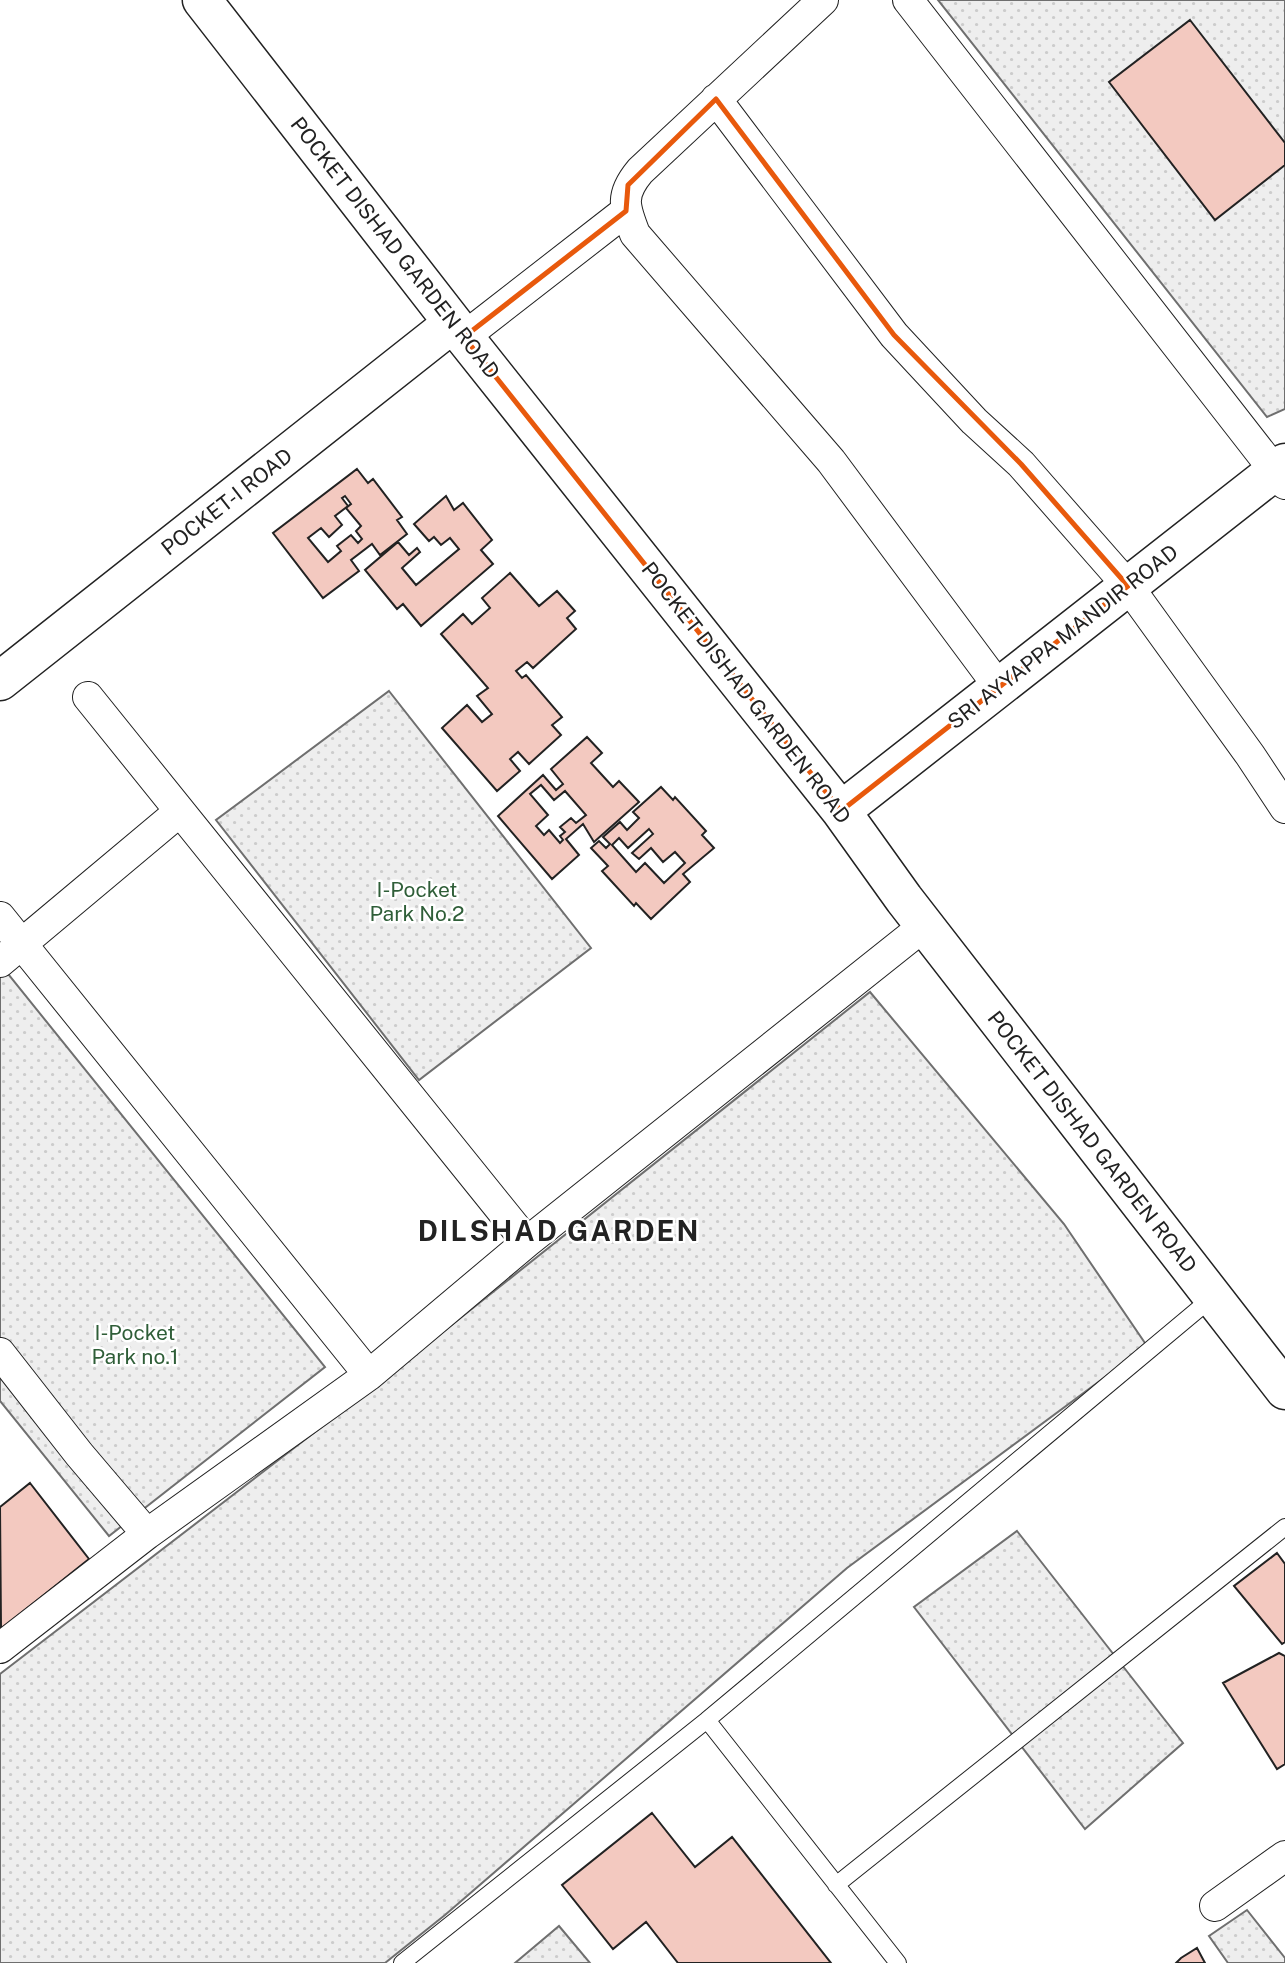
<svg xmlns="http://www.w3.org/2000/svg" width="1285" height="1963" font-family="'Public Sans',sans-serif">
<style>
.green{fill:url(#green-dots);stroke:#6f6f6f;stroke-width:2}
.building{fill:#f3c9c0;stroke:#222;stroke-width:2;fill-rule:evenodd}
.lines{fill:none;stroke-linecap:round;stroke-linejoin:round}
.lane-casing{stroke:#222;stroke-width:18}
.street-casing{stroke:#222;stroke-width:32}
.secondary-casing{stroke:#222;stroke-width:41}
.lane{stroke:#fff;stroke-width:16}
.street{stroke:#fff;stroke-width:30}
.secondary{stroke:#fff;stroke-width:38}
.marked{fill:none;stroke:#e8590c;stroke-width:5;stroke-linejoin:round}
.labels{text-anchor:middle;stroke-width:5;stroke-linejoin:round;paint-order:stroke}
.street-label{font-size:21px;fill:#222;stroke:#fff}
.park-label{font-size:21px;fill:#2f5e38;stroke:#fff}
.district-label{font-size:28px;font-weight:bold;letter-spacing:2px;fill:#222;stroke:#fff}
</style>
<defs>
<pattern id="green-dots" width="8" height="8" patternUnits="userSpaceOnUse" patternTransform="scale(1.75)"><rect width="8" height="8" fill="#eee"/><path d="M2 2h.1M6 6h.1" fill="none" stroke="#ccc" stroke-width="1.8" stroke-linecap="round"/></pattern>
</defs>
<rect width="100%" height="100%" fill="#fff"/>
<!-- green -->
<path class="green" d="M938,0H1285V409L1267,417Z
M389,691L591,948L419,1080L216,820Z
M0,964L325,1367L109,1536L0,1401Z
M870,992L1064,1224L1147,1346L847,1568L445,1915L385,1963H0V1674L380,1382Z
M1017,1531L1183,1743L1085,1829L914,1607Z
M1247,1910L1285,1958V1963H1228L1209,1936Z
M559,1926L590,1963H515Z"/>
<!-- building -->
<path class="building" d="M1190,20L1285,143V165L1215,220L1109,82Z
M357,469L368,483L373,479L402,517L397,520L407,534L380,555L372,544L351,560L359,571L323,598L273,533ZM345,496L351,504L346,508L361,526L356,531L362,539L358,543L351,535L337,546L341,551L328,562L308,538L321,528L329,537L342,525L335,516L348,506L342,498Z
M446,496L454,510L463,503L492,540L481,550L493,564L421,626L403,604L397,609L365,570L398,542L409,555L417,548L420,552L402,568L416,585L459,549L450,538L441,545L434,537L429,541L414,524Z
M510,573L539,606L557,591L575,611L567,618L576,629L533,668L527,662L516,671L522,678L526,675L562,717L552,725L561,735L529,764L518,752L510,759L520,771L497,791L442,728L467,705L482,722L492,714L477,696L488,688L441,634L463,614L472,624L490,608L482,598Z
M587,737L602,753L591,763L613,787L619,781L639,802L594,842L583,824L566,839L579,855L552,879L498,816L543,775L556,790L563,784L551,769ZM541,785L554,800L565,791L586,815L576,823L571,818L560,827L565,832L560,836L563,840L560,843L549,830L544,835L536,826L548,815L530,794Z
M661,787L673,800L675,797L706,831L702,835L714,848L683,874L690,882L651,919L636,903L634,906L602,871L608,866L591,848L599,841L606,848L610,844L603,837L620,822L627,830L639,818L633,812ZM649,829L653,834L632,853L639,859L651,848L663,862L675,852L685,863L664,883L645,863L636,872L612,845L619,838L628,848Z
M30,1483L89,1559L1,1629L0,1507Z
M1277,1553L1285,1564V1642L1282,1644L1234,1586Z
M1279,1653L1285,1656V1764L1277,1769L1223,1683Z
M652,1813L695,1867L732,1837L831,1963H678L646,1922L613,1949L562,1885Z
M1197,1948L1205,1963H1176L1181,1958Z"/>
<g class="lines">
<!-- lane casing -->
<g class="lane-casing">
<path id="lane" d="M836,1885L1285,1527
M402,1963L707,1720
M898,1963L707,1720L1213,1297"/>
</g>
<!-- street casing -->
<g class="street-casing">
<path id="street" d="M823,0L640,171C620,195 624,206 635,234L831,461L999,687
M908,0L1285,484
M716,99L894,335L974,421L1021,464L1128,586L1250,755L1285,808
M464,337L626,211
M88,697L527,1242
M0,917L369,1375
M0,962L179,812
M0,1353L79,1454L147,1534
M0,1648L147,1534L369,1375L527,1242L924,926
M1215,1906L1285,1856"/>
</g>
<!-- secondary casing -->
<g class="secondary-casing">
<path id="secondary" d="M202,0L464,337L841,811L904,899L1285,1390
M0,681L453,323
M841,811L1285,463"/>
</g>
<!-- lane -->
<use href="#lane" class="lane"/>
<!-- street -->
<use href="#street" class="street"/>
<!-- secondary -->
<use href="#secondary" class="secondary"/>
</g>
<!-- marked area -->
<path class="marked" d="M716,99L894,335L1021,464L1128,586L841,811L464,337L626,211L628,185Z"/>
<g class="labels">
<!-- street labels -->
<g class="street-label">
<text transform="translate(395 248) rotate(52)" y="7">POCKET DISHAD GARDEN ROAD</text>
<text transform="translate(227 502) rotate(-38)" y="7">POCKET-I ROAD</text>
<text transform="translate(1063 637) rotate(-38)" y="7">SRI AYYAPPA MANDIR ROAD</text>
<text transform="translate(746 693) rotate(52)" y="7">POCKET DISHAD GARDEN ROAD</text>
<text transform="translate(1092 1142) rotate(52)" y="7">POCKET DISHAD GARDEN ROAD</text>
</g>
<!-- park labels -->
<g class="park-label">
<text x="417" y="897">I-Pocket<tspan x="417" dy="24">Park No.2</tspan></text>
<text x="135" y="1340">I-Pocket<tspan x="135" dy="24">Park no.1</tspan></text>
</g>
<!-- district labels -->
<g class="district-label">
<text x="559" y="1241">DILSHAD GARDEN</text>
</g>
</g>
</svg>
